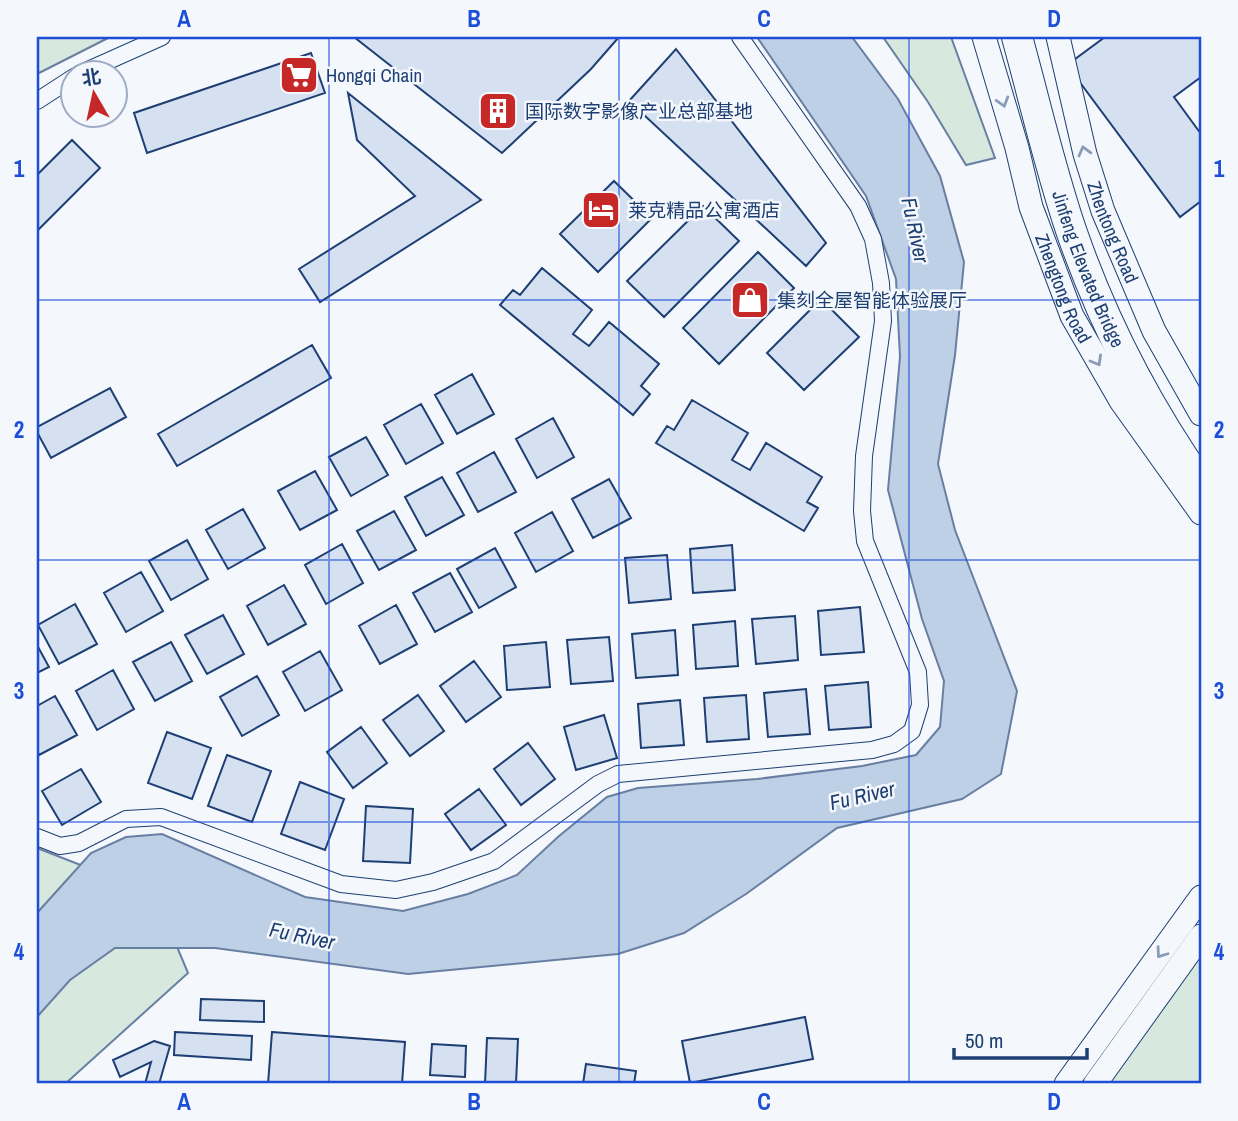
<svg xmlns="http://www.w3.org/2000/svg" width="1238" height="1121" font-family="'Archivo Narrow','Noto Sans SC',sans-serif">
<style>
.green{fill:#d7e8df;stroke:#687fa3;stroke-width:2}
.water{fill:#bed0e5;stroke:#687fa3;stroke-width:2}
.building{fill:#d5e0f0;stroke:#1d3f73;stroke-width:2}
.lines{fill:none;stroke-linecap:round;stroke-linejoin:round}
.street-casing{stroke:#1d3f73;stroke-width:18}
.secondary-casing{stroke:#1d3f73;stroke-width:25}
.highway-casing{stroke:#1d3f73;stroke-width:32}
.street{stroke:#f4f7fb;stroke-width:16}
.secondary{stroke:#f4f7fb;stroke-width:23}
.highway{stroke:#f4f7fb;stroke-width:30}
.oneway{stroke:#889bb7}
.grid{fill:none;stroke:#1d4ed8;stroke-width:2;stroke-opacity:0.55}
.labels{text-anchor:middle;stroke-width:5;stroke-linejoin:round;paint-order:stroke}
.poi-label{font-size:19px;fill:#1d3f73;stroke:#f4f7fb;text-anchor:start}
.street-label{font-size:19px;fill:#1d3f73;stroke:#f4f7fb}
.water-label{font-size:21px;font-style:italic;fill:#1d3f73;stroke:#f4f7fb}
.neatline{fill:none;stroke:#1d4ed8;stroke-width:2.5}
.grid-label{font-size:23px;text-anchor:middle;font-weight:bold;fill:#1d4ed8}
</style>
<rect width="100%" height="100%" fill="#f4f7fb"/>
<!-- green -->
<path class="green" d="M37,37H110L37,74Z
M883,37H951L995,158L966,165L928,102Z
M37,848L155,894L188,973L65,1084H37Z
M1201,955V1084H1107Z"/>
<!-- water -->
<path class="water" d="M757,37H852L898,99L940,176L964,262L955,355L938,464L955,530L1017,691L1001,774L962,799L837,828L746,894L684,933L618,954L408,974L215,948H115L70,980L37,1017V913L91,853L126,837L162,834L305,897L403,911L468,894L517,875L559,836L607,797L638,788L757,779L862,766L916,755L940,727L944,681L922,619L888,490L900,357L896,279L866,196Z"/>
<!-- building -->
<path class="building" d="M354,37H619L591,69L502,153Z
M1105,37H1201V77L1174,97L1201,134V201L1180,217L1067,65Z
M676,49L826,243L806,266L629,101Z
M311,53L325,93L147,153L134,113Z
M348,93L481,200L320,302L299,269L415,196L357,140Z
M72,140L100,168L37,231V175Z
M614,181L652,218L598,272L560,234Z
M703,206L739,241L664,317L627,281Z
M758,252L794,288L719,364L683,328Z
M542,268L592,310L573,334L589,346L609,322L659,364L641,386L650,394L633,415L500,305L513,290L520,295Z
M821,299L859,337L804,390L767,353Z
M312,345L331,378L177,466L158,434Z
M472,374L494,414L457,434L435,395Z
M110,388L126,417L51,458L37,432V427Z
M692,400L748,433L732,460L750,470L766,443L822,477L807,502L818,508L804,531L656,443L667,426L674,430Z
M421,404L443,443L406,464L384,425Z
M553,418L574,457L537,478L516,439Z
M366,437L388,475L351,496L329,457Z
M494,452L516,492L478,512L457,473Z
M315,471L337,510L300,530L278,491Z
M442,477L464,515L426,536L405,497Z
M609,479L631,518L593,538L572,499Z
M243,509L265,548L228,569L206,530Z
M394,511L416,550L379,570L357,531Z
M552,512L573,551L536,572L515,533Z
M187,540L208,579L171,600L149,561Z
M342,544L363,583L326,604L305,565Z
M732,545L735,590L693,593L690,549Z
M495,548L516,587L479,608L457,569Z
M667,555L671,599L629,603L625,558Z
M141,572L163,611L126,632L104,593Z
M450,573L472,612L435,632L413,593Z
M284,585L306,624L268,645L247,606Z
M75,604L97,644L59,664L38,625Z
M396,605L417,644L380,664L359,626Z
M860,607L864,652L821,655L818,611Z
M223,615L244,654L207,674L185,635Z
M795,616L798,660L756,664L752,619Z
M735,621L738,666L696,669L693,625Z
M675,630L678,675L636,678L632,634Z
M609,637L613,681L571,684L567,640Z
M171,642L192,681L155,701L133,662Z
M546,642L550,687L507,690L504,646Z
M37,645L49,667L37,673Z
M320,651L342,690L305,711L283,672Z
M474,661L501,697L466,722L440,686Z
M113,670L134,709L97,730L76,691Z
M257,676L279,715L242,736L220,697Z
M868,682L871,727L829,730L825,686Z
M806,689L810,734L768,737L764,693Z
M418,695L444,731L410,756L383,720Z
M746,695L749,739L707,742L704,698Z
M55,696L77,735L39,755L37,750V706Z
M680,700L684,745L641,748L638,704Z
M604,715L617,758L576,770L564,727Z
M361,727L387,763L353,788L327,752Z
M167,732L211,748L192,799L148,783Z
M528,743L555,779L521,805L494,769Z
M227,755L271,771L252,822L208,806Z
M81,769L101,802L62,825L42,791Z
M300,782L344,799L325,850L281,834Z
M479,789L506,825L471,850L445,814Z
M366,806L413,809L410,863L363,861Z
M201,999L264,1001V1022L200,1020Z
M805,1017L813,1059L690,1083L682,1041Z
M175,1032L252,1036L251,1060L174,1055Z
M272,1032L405,1042L402,1084H268Z
M487,1038L518,1039L516,1084H485Z
M154,1041L170,1046L159,1084H145L151,1062L120,1077L113,1060Z
M432,1044L466,1046L465,1077L430,1075Z
M586,1064L636,1071L634,1084H583Z"/>
<g class="lines">
<!-- street casing -->
<g class="street-casing">
<path id="street" d="M79,74L162,37
M37,101L74,77
M37,837L60,846L79,843L126,819L161,817L341,884L396,890L433,882L494,861L598,784L618,774L872,750L894,744L912,731L920,705L918,672L865,541L862,511L864,456L883,321L881,283L873,239L858,206L740,37"/>
</g>
<!-- secondary casing -->
<g class="secondary-casing">
<g id="secondary">
<path id="s1" d="M984,37L1017,148L1031,207L1072,316L1121,401L1201,513"/>
<path id="s2" d="M1058,37L1085,154L1103,211L1154,331L1201,414"/>
<path d="M1066,1084L1201,897"/>
<path d="M1095,1084L1201,936"/>
</g>
</g>
<!-- highway casing -->
<g class="highway-casing">
<g id="highway">
<path id="s3" d="M1017,37C1035,102 1050,169 1072,233C1103,322 1147,407 1201,484"/>
</g>
</g>
<!-- street -->
<use href="#street" class="street"/>
<!-- secondary -->
<use href="#secondary" class="secondary"/>
<!-- highway -->
<use href="#highway" class="highway"/>
</g>
<!-- one-way arrows -->
<defs><path id="oneway-chevron" d="M-2-3.5L2.5 0L-2 3.5" fill="none" stroke-width="1.6" stroke-linecap="round" stroke-linejoin="round" transform="scale(1.75)"/></defs>
<g class="oneway">
<use href="#oneway-chevron" transform="translate(1003 102) rotate(73)"/>
<use href="#oneway-chevron" transform="translate(1084 151) rotate(-105)"/>
<use href="#oneway-chevron" transform="translate(1097 361) rotate(60)"/>
<use href="#oneway-chevron" transform="translate(1161 953) rotate(126)"/>
</g>
<!-- grid -->
<path class="grid" d="M329,37V1084M619,37V1084M909,37V1084M37,300H1201M37,560H1201M37,822H1201"/>
<!-- icons -->
<defs>
<g id="supermarket-square" transform="scale(2.0125)"><rect x="-9" y="-9" width="18" height="18" rx="4" fill="#c62828" stroke="#f4f7fb"/><path d="M-6-5.5h2.5l.6 2H6L4.5 2H-2.5L-4.4-4H-6ZM-1.5 3.2a1.3 1.3 0 1 0 .1 0ZM3 3.2a1.3 1.3 0 1 0 .1 0Z" fill="#fff"/></g>
<g id="building-square" transform="scale(2.0125)"><rect x="-9" y="-9" width="18" height="18" rx="4" fill="#c62828" stroke="#f4f7fb"/><path d="M-4-6H4V6H1V3H-1V6H-4ZM-2.5-4.3h1.7v1.8h-1.7ZM.8-4.3h1.7v1.8H.8ZM-2.5-1h1.7V.8h-1.7ZM.8-1h1.7V.8H.8Z" fill="#fff"/></g>
<g id="hotel-square" transform="scale(2.0125)"><rect x="-9" y="-9" width="18" height="18" rx="4" fill="#c62828" stroke="#f4f7fb"/><path d="M-6-4.5h1.5V1H6V5H4.5V3h-9V5H-6ZM-4 0a1.8 1.8 0 1 1 3.6 0ZM.5 0V-2.5h3Q6-2.5 6 0Z" fill="#fff"/></g>
<g id="shop-square" transform="scale(2.0125)"><rect x="-9" y="-9" width="18" height="18" rx="4" fill="#c62828" stroke="#f4f7fb"/><path d="M-5-2.5h2.3a2.7 3.5 0 0 1 5.4 0H5L5.5 6h-11ZM-1.5-2.5h3a1.5 2.3 0 0 0-3 0Z" fill="#fff"/></g>
</defs>
<g fill-rule="evenodd">
<use href="#supermarket-square" x="299" y="75"/>
<use href="#building-square" x="498" y="111"/>
<use href="#hotel-square" x="601" y="210"/>
<use href="#shop-square" x="750" y="300"/>
</g>
<g class="labels">
<!-- poi labels -->
<g class="poi-label">
<text x="326" y="82">Hongqi Chain</text>
<text x="525" y="118">国际数字影像产业总部基地</text>
<text x="628" y="217">莱克精品公寓酒店</text>
<text x="777" y="307">集刻全屋智能体验展厅</text>
</g>
<!-- street labels -->
<g class="street-label">
<text dy="7" stroke="none"><textPath href="#s2" startOffset="203">Zhentong Road</textPath></text>
<text dy="7" stroke="none"><textPath href="#s3" startOffset="243">Jinfeng Elevated Bridge</textPath></text>
<text dy="7" stroke="none"><textPath href="#s1" startOffset="264">Zhengtong Road</textPath></text>
</g>
<!-- water labels -->
<g class="water-label">
<text transform="translate(915 230) rotate(78)" y="7">Fu River</text>
<text transform="translate(862 796) rotate(-13)" y="7">Fu River</text>
<text transform="translate(302 936) rotate(12)" y="7">Fu River</text>
</g>
</g>
<!-- border -->
<rect width="1238" height="1121" fill="none" stroke="#f4f7fb" stroke-width="77"/>
<!-- north arrow -->
<g transform="translate(94 94) rotate(351)"><circle r="33" fill="#f4f7fb" stroke="#9eadc5" stroke-width="2"/>
<path d="M0-5L12 26L0 18L-12 26Z" fill="#c62828"/>
<text y="-10" font-size="19" font-weight="bold" text-anchor="middle" fill="#1d3f73">北</text>
</g>
<!-- scale -->
<path d="M954 1048v10h133v-10" fill="none" stroke="#1d3f73" stroke-width="3.5"/>
<text x="965" y="1048" font-size="21" fill="#1d3f73" stroke="#f4f7fb" stroke-width="5" paint-order="stroke">50 m</text>
<rect x="38" y="38" width="1162" height="1044" class="neatline"/>
<g class="grid-label">
<text x="184" y="27">A</text>
<text x="474" y="27">B</text>
<text x="764" y="27">C</text>
<text x="1054" y="27">D</text>
<text x="19" y="177">1</text>
<text x="1219" y="177">1</text>
<text x="19" y="438">2</text>
<text x="1219" y="438">2</text>
<text x="19" y="699">3</text>
<text x="1219" y="699">3</text>
<text x="19" y="960">4</text>
<text x="1219" y="960">4</text>
<text x="184" y="1110">A</text>
<text x="474" y="1110">B</text>
<text x="764" y="1110">C</text>
<text x="1054" y="1110">D</text>
</g>
</svg>
